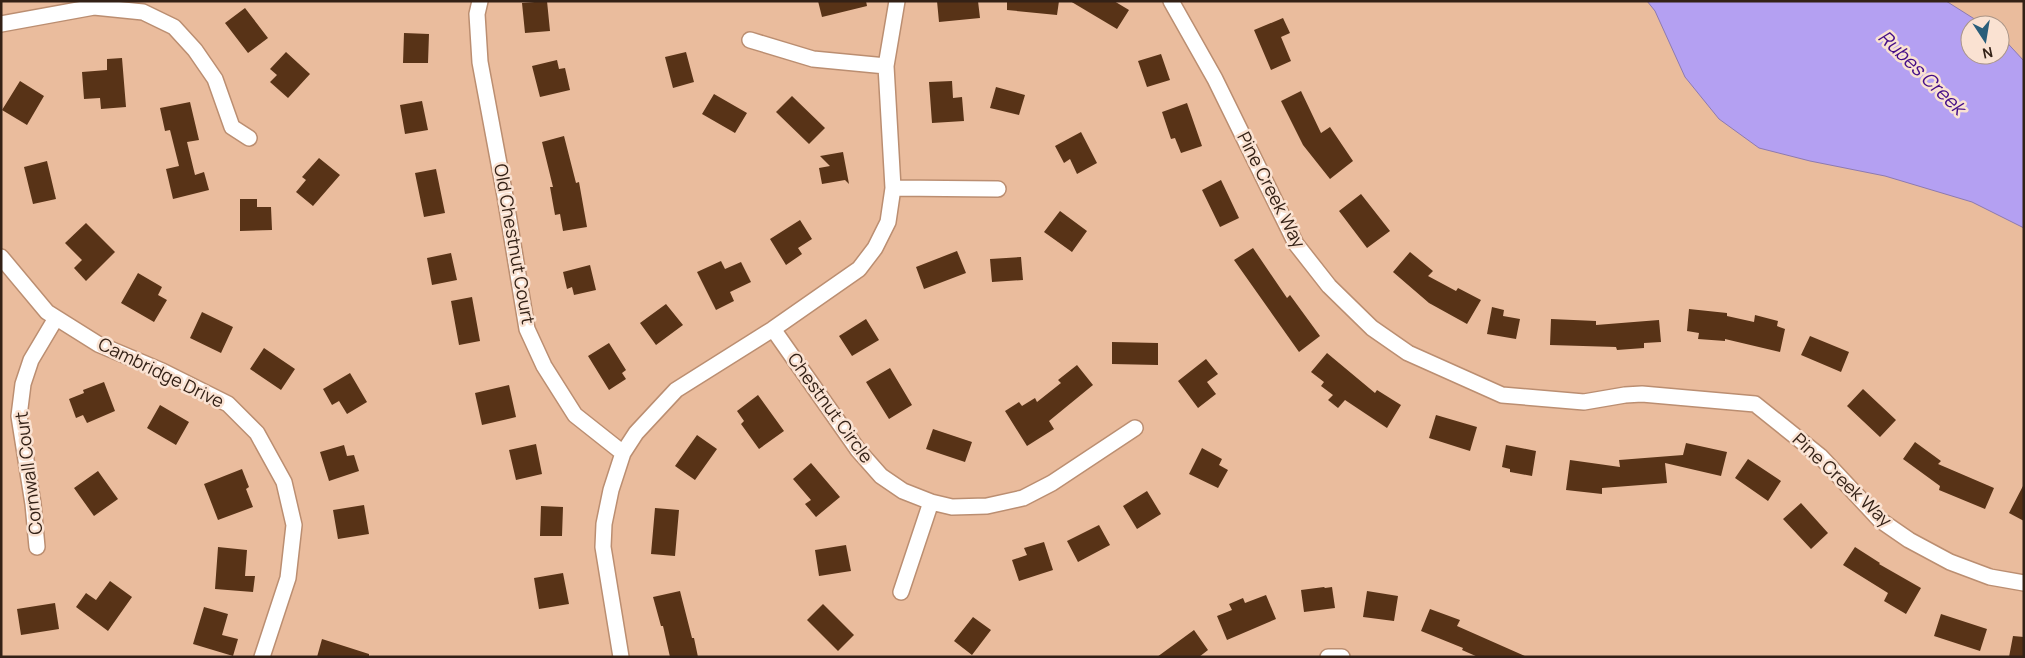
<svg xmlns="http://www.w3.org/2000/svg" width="2025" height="658" font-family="Manrope,sans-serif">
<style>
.water{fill:#b4a0f2;stroke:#8d7ab0}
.building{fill:#583317}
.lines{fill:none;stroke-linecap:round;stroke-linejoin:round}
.minor-casing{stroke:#bb8e71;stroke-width:18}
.minor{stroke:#fff;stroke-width:15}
.labels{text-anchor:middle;stroke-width:5;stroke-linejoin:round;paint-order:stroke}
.street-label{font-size:18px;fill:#332116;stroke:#fae2d2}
.water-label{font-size:19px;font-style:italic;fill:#430c87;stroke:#fae2d2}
</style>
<rect width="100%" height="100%" fill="#eabc9d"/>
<!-- water -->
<path class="water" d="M1647,1H1946L1984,25H1970V55H2000V35L2024,61V228L1972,202L1885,176L1810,161L1759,148L1719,119L1685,77L1655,11Z"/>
<!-- building -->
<path class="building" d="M547,1L550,31L525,33L522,3Z
M818,1H866L867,6L822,17Z
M937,1H978L980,18L939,22Z
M1007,1H1059L1057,15L1007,10Z
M1070,1H1114L1129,10L1117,29Z
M245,8L268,38L248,53L225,23Z
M1283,18L1290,33L1281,37L1291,61L1271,70L1254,30Z
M404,33L429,34L428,63H403Z
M286,52L310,74L288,98L270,82L277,75L270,69Z
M686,52L694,82L673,88L665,57Z
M1161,54L1170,80L1147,87L1138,61Z
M122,58L126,107L101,109L100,98L84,99L82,72L107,70V59Z
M557,60L559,69L565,68L570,90L540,97L532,66Z
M20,81L44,96L27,125L2,110Z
M952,81L953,98L962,97L964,121L932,123L929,82Z
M996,87L1025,95L1019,115L990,108Z
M1301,91L1321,133L1330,127L1353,161L1330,179L1303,145L1281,101Z
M714,94L747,113L735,133L702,114Z
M792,96L825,128L809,144L776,112Z
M422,101L428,130L405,134L400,105Z
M190,102L199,140L187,142L195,175L204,172L209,190L173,199L166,169L179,166L170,130L165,131L160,108Z
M1187,103L1202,146L1181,153L1175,138L1171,139L1162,112Z
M1081,132L1097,163L1077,174L1070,159L1064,163L1055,146Z
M564,136L576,183L579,182L587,227L563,231L560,214L555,215L550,187H553L542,142Z
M843,152L849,184L845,180L822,184L819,168L830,166L820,156Z
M319,158L340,175L313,206L296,192L306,180L302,177Z
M47,161L56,199L33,204L24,167Z
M436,169L445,213L424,217L415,173Z
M1221,180L1239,218L1220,227L1202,190Z
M1361,194L1390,231L1367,248L1339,211Z
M240,199H257V207H271L272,230L240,231Z
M1060,211L1087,231L1072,252L1044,232Z
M800,220L812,239L798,248L802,254L786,265L770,239Z
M86,223L115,252L86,281L74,268L82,260L65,243Z
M1253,248L1287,298L1290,295L1320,336L1299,352L1234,260Z
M957,251L966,273L924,289L916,267Z
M1410,252L1433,271L1428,276L1456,291L1458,288L1481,300L1467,324L1429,303L1393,272Z
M451,253L457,280L432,285L427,258Z
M1021,257L1023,280L992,282L990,259Z
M721,261L725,269L741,262L751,282L730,292L734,301L716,310L697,272Z
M590,265L596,290L574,295L572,287L567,289L563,272Z
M138,273L162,287L158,295L167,300L154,322L121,303Z
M472,297L480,341L459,345L451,301Z
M666,304L683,325L656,345L640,323Z
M1492,307L1504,310L1503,316L1520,319L1516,339L1487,334Z
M1689,309L1727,313V316L1754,322L1755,315L1778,321L1777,326L1785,329L1780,352L1725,339V341L1698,339L1699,333L1687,331Z
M202,312L233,327L221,353L190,338Z
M866,319L879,340L852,356L839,336Z
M1551,319L1596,321V325L1659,320L1661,342L1644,343V348L1617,350L1616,347L1550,345Z
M1810,336L1849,352L1841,372L1801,355Z
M1112,342L1158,343V365L1112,364Z
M609,343L626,370L622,373L626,379L609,390L588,356Z
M264,348L295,369L281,390L250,369Z
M1327,353L1375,393L1377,390L1401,405L1387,428L1345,400L1338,408L1328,400L1333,395L1321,386L1324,382L1311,372Z
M1206,359L1218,374L1207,382L1216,394L1198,408L1178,381Z
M1077,365L1093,385L1049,421L1054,429L1027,446L1005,411L1019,402L1022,406L1035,398L1037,402L1061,383L1058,380Z
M890,368L912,405L889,419L866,382Z
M350,373L367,402L347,414L339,401L332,405L323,389Z
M104,382L115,411L87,423L83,415L76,418L69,399L84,393L83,390Z
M509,385L516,417L482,425L475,393Z
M1863,389L1896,420L1880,437L1847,406Z
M758,395L784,431L759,449L741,424L744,421L737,411Z
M160,405L189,422L176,445L147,428Z
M1436,415L1477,427L1470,451L1429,438Z
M933,429L972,442L965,462L926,449Z
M697,435L717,449L695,480L675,466Z
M1915,442L1941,461L1938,464L1994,488L1985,509L1939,490L1940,486L1903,459Z
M1686,443L1727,452L1721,476L1665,463L1667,483L1602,488V494L1566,490L1570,460L1620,467L1619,460L1683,455Z
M536,444L542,474L516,480L509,450Z
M344,445L347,456L354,455L359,471L329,481L320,452Z
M1506,445L1536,451L1532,476L1510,472V469L1502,467Z
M1202,448L1222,459L1219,465L1228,470L1218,488L1189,474Z
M1748,459L1781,481L1768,501L1735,478Z
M811,463L840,497L816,517L805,504L811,500L793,479Z
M242,469L249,487L246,489L253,507L218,520L204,484Z
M98,471L118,499L94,516L74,488Z
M2024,484V521L2009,513Z
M1147,491L1161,514L1137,529L1123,506Z
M1801,503L1828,533L1811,549L1783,519Z
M364,505L369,534L338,539L333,510Z
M541,506L563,507L562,536H540Z
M655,508L679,510L675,556L651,554Z
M1099,525L1110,545L1078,562L1067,541Z
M1044,542L1053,570L1019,581L1012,560L1027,555L1024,548Z
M846,545L851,571L819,576L815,550Z
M218,547L247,550L245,576H255L253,592L215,589Z
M1855,547L1880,563L1879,564L1921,588L1906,614L1884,601L1888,593L1843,565Z
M563,573L569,604L539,609L534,578Z
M110,581L132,597L108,631L76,607L86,593L96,600Z
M1324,587L1325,588L1332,587L1335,608L1304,612L1301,590Z
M680,591L692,638H694L698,657H670L663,626H661L653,597Z
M1367,591L1398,596L1394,621L1363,617Z
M1266,595L1276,619L1227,640L1217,616L1232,610L1229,604L1243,598L1245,603Z
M55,603L59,629L21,635L17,609Z
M823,604L854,635L838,651L807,620Z
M204,607L228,614L222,635L238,639L233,656L193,644Z
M1430,609L1460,620L1457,626L1527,657H1478L1462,650L1463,648L1421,631Z
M1941,614L1987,629L1980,651L1934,636Z
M973,617L991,630L972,655L954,641Z
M1194,630L1208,650L1199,657H1157Z
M2013,636L2024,637V657H2009Z
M322,639L369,654V657H317Z"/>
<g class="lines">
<!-- minor casing -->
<g class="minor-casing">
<path id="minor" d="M480,1L477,14L480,62L505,196L527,329L544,366L575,415L623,453
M1171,1L1215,79L1296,244L1329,286L1372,328L1408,353L1502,395L1584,402L1625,395L1642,394L1755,404L1820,456L1880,520L1909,540L1950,562L1990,577L2024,583
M1,24L94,7L143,12L174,27L195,50L215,79L232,127L249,138
M750,40L813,59L886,66
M893,188L998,189
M1,257L47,312L98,344L162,371L228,404L257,433L284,482L294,525L288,578L262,657
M773,329L858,450L881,476L903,491L931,502L952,507L987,506L1023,498L1052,483L1135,428
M37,547L33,504L19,416L23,384L31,360L56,318
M901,592L931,502
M621,657L603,547L604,524L611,490L623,453L636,433L676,390L773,329L859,269L875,248L888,222L893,188L886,66L897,1
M1328,657H1342"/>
</g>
<!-- minor -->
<use href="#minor" class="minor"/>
</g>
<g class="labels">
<!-- street labels -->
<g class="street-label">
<text transform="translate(1271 190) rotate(63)" y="6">Pine Creek Way</text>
<text transform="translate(514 244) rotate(80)" y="6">Old Chestnut Court</text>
<text transform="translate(161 373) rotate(26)" y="6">Cambridge Drive</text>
<text transform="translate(830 408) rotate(54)" y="6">Chestnut Circle</text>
<text transform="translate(29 473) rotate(-97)" y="6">Cornwall Court</text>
<text transform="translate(1842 480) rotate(43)" y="6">Pine Creek Way</text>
</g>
<!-- water labels -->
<g class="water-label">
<text transform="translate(1922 72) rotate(44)" y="7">Rubes Creek</text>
</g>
</g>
<!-- border -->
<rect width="2025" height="658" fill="none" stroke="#332116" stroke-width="5"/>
<!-- north arrow -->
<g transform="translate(1985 40) rotate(168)"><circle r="24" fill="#fae2d2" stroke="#aa9587"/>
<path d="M0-4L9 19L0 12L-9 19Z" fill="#295e7a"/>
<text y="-8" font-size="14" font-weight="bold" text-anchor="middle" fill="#332116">N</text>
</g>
</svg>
